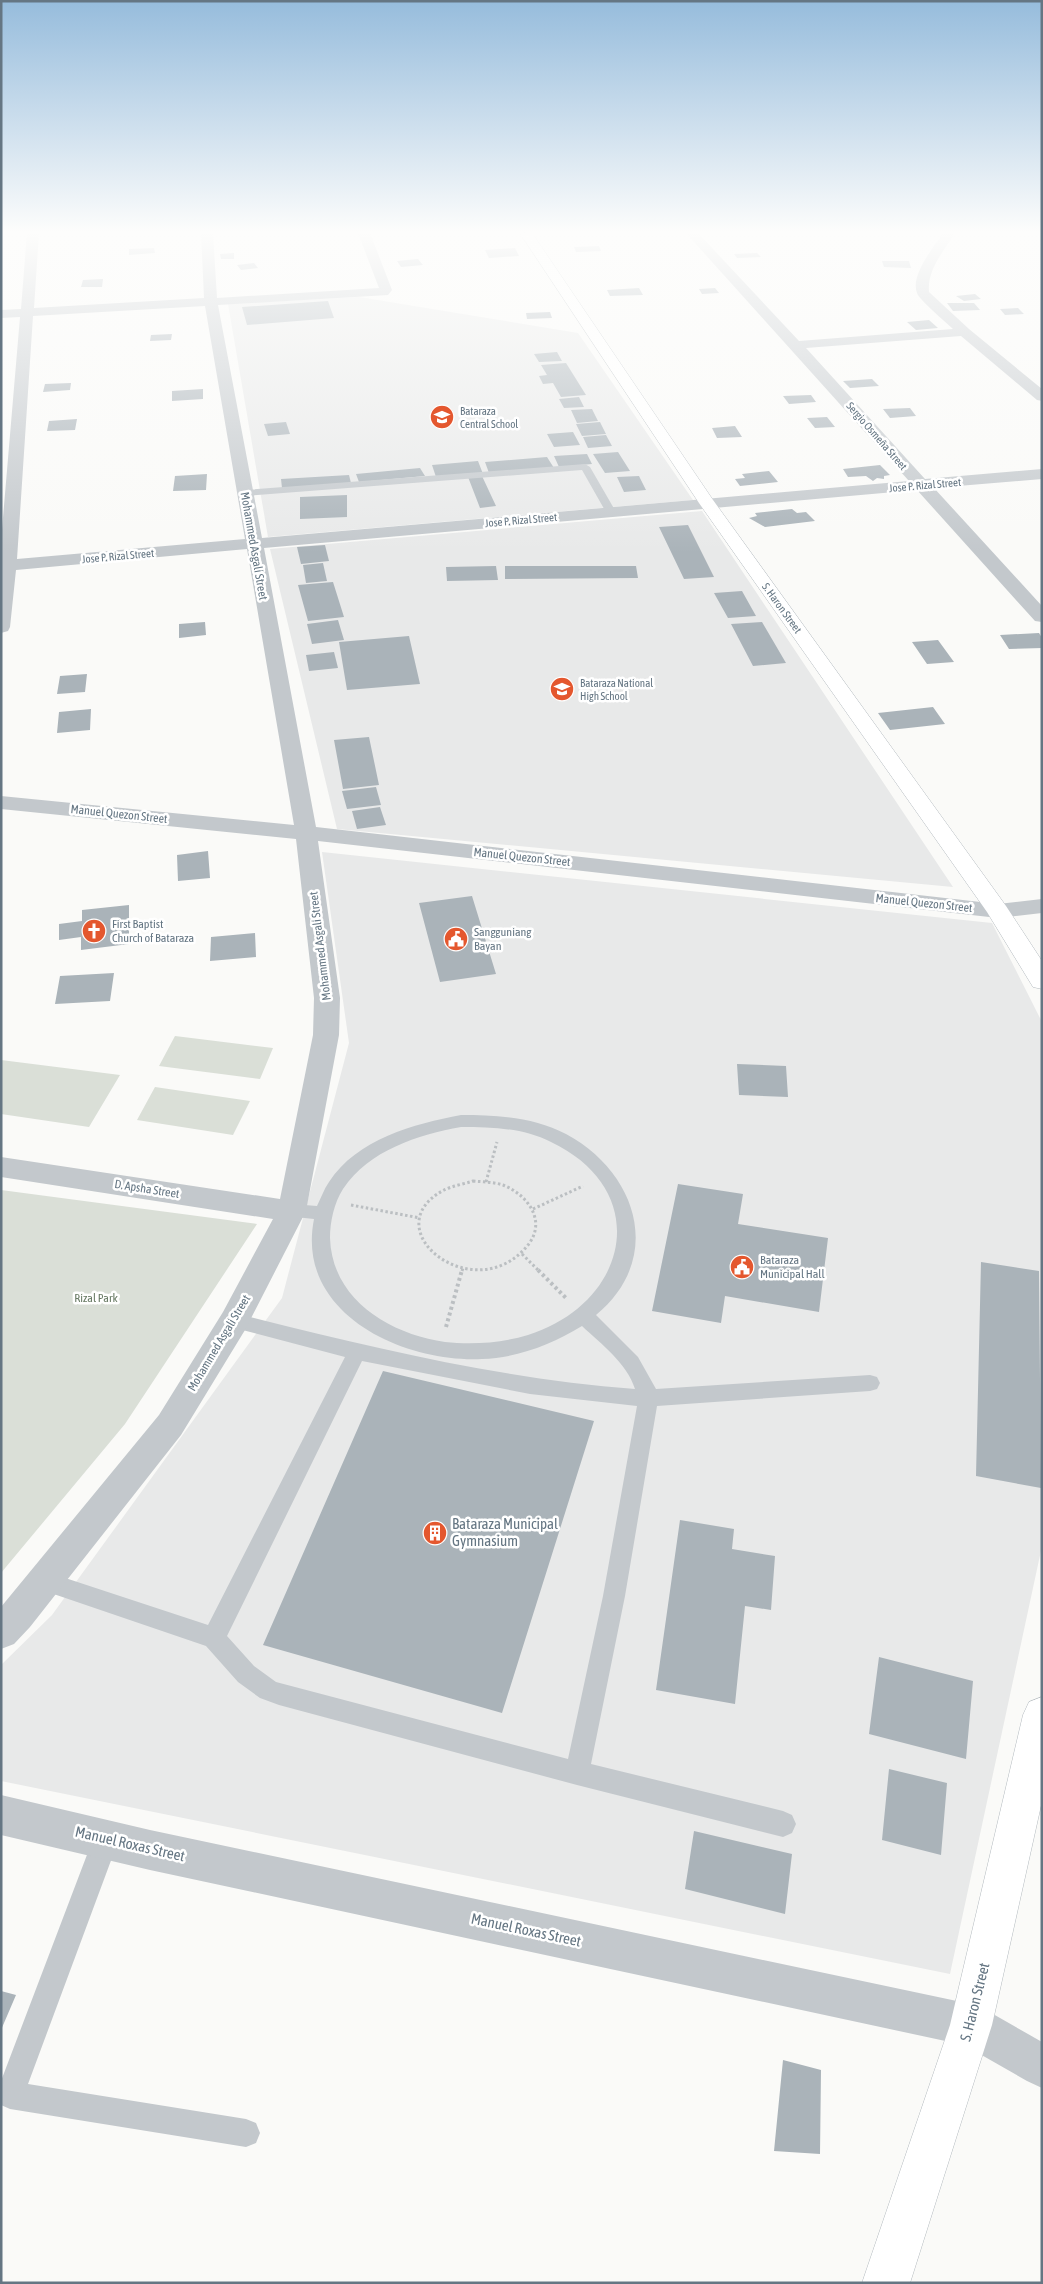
<svg xmlns="http://www.w3.org/2000/svg" width="1043" height="2284" font-family="'Asap Condensed',sans-serif">
<style>
.built{fill:#e8e9e9}
.green{fill:#dadfd7}
.building{fill:#aab3b9}
.lines{fill:none;stroke-linecap:round;stroke-linejoin:round}
.secondary-casing{stroke:#b3babf;stroke-width:1}
.path-far1{stroke:#bbbfc2;stroke-width:3;stroke-dasharray:2.5 2.5;stroke-linecap:butt}
.path{stroke:#bbbfc2;stroke-width:4;stroke-dasharray:3 3;stroke-linecap:butt}
.lane{fill:#c3c8cc;fill-rule:evenodd}
.street{fill:#c3c8cc;fill-rule:evenodd}
.secondary{fill:#fff;fill-rule:evenodd}
.labels{text-anchor:middle;stroke-width:5;stroke-linejoin:round;paint-order:stroke}
.far-poi-label{font-size:11px;fill:#657683;stroke:#fff;text-anchor:start}
.far-street-label{font-size:11px;fill:#657683;stroke:#fff}
.street-label{font-size:12px;fill:#657683;stroke:#fff}
.poi-label{font-size:12px;fill:#657683;stroke:#fff;text-anchor:start}
.park-label{font-size:12px;fill:#687a64;stroke:#fff}
.near-poi-label{font-size:15px;fill:#657683;stroke:#fff;text-anchor:start}
.near-street-label{font-size:15px;fill:#657683;stroke:#fff}
</style>
<rect width="100%" height="100%" fill="#fafaf8"/>
<!-- built -->
<path class="built" d="M359,297L578,333L693,500L268,537L228,304Z
M702,511L953,887L337,829L270,549Z
M322,852L992,923L1042,1022V1546L950,1974L1,1781V1665L52,1615L282,1298L349,1043Z"/>
<!-- green -->
<path class="green" d="M175,1036L273,1048L260,1079L159,1066Z
M1,1060L120,1075L89,1127L1,1114Z
M155,1087L250,1101L233,1135L137,1120Z
M1,1190L257,1224L125,1424L1,1573Z"/>
<!-- building -->
<path class="building" d="M599,246L601,251L576,252L574,247Z
M154,248L155,253L129,255V249Z
M515,248L519,256L489,258L485,250Z
M234,253V259H221L220,254Z
M757,253L761,257L737,258L734,254Z
M418,259L423,265L401,267L397,261Z
M882,261H909L911,268L884,267Z
M254,263L258,268L241,270L237,265Z
M103,279L102,287H81L83,280Z
M639,288L643,295L610,296L607,290Z
M715,288L719,293L702,294L699,289Z
M975,294L981,299L964,301L956,296Z
M328,301L334,318L247,325L242,307Z
M947,303H974L980,310L953,311Z
M1018,308L1024,314L1005,315L1000,309Z
M550,312L552,318L527,319L526,313Z
M929,320L938,328L916,330L907,322Z
M172,334L171,340L150,341L151,335Z
M557,352L562,361L539,362L534,354Z
M566,363L586,395L561,397L553,383L543,384L539,376L547,375L541,365Z
M872,379L879,386L850,388L843,381Z
M71,383L70,390L43,392L45,384Z
M203,389V399L172,401V391Z
M811,395L816,402L789,404L783,396Z
M579,397L584,407L564,408L559,399Z
M910,408L916,416L890,418L883,409Z
M592,409L598,421L577,423L571,410Z
M827,417L835,427L815,428L807,418Z
M77,419L75,430L47,431L49,421Z
M286,422L290,434L268,436L264,424Z
M600,422L606,434L582,436L576,424Z
M735,426L742,437L717,438L712,428Z
M573,432L580,445L554,447L547,434Z
M606,435L612,446L588,448L583,437Z
M618,452L630,471L605,473L593,454Z
M587,454L592,464L559,467L554,456Z
M547,457L554,468L489,473L485,462Z
M478,461L483,474L436,477L432,465Z
M880,465L890,475L884,476V479L877,478L873,481L866,476L848,477L843,469Z
M420,468L425,476L359,482L356,474Z
M769,471L778,482L740,486L735,479L745,478L742,474Z
M207,474L206,490L173,491L175,476Z
M349,475L351,483L282,488L281,479Z
M482,476L496,506L480,508L468,477Z
M639,476L646,490L624,492L617,477Z
M347,495V517L300,519V497Z
M792,509L797,513L806,512L815,521L765,527L749,518L757,516L755,513Z
M688,525L714,577L684,579L659,527Z
M325,545L329,561L301,564L297,547Z
M323,563L327,581L306,583L303,565Z
M496,566L498,580L447,581L446,567Z
M505,566H636L638,578L505,579Z
M333,582L344,617L308,621L298,585Z
M742,591L756,616L728,618L714,593Z
M338,620L344,640L312,644L307,624Z
M205,622L206,635L179,638V624Z
M762,622L786,663L753,666L731,624Z
M1039,633L1042,638V648L1009,649L1000,635Z
M409,636L420,684L347,690L339,642Z
M938,640L954,662L927,664L912,642Z
M334,652L338,668L309,671L306,655Z
M87,674L85,692L57,694L60,676Z
M933,707L945,724L890,730L878,713Z
M91,709L90,730L57,733L59,712Z
M369,737L379,785L343,789L334,740Z
M376,787L381,805L347,809L342,791Z
M380,807L386,825L357,829L352,811Z
M208,851L210,878L178,881L177,855Z
M472,896L496,974L440,982L419,903Z
M129,905V944L81,950V937L59,940V924L82,921V910Z
M255,933L256,957L210,961L211,937Z
M114,973L110,1001L55,1004L60,976Z
M737,1064L786,1066L788,1097L739,1095Z
M678,1184L743,1194L738,1224L828,1238L819,1312L725,1296L721,1323L652,1311Z
M981,1262L1039,1271L1041,1488L976,1476Z
M383,1371L594,1421L502,1713L263,1645Z
M680,1520L734,1529L732,1549L775,1556L771,1610L745,1606L735,1704L656,1690Z
M879,1657L973,1681L966,1759L869,1734Z
M889,1769L947,1783L941,1855L882,1840Z
M694,1831L792,1854L785,1914L685,1889Z
M1,1991L16,1995L1,2030Z
M783,2060L821,2070L820,2154L774,2151Z"/>
<g class="lines">
<!-- secondary casing -->
<g class="secondary-casing">
<path id="secondary" d="M520,233H532L713,500L1006,906L1042,961V989L1033,987L987,912L699,503Z
M1042,1697V1801L992,2025L910,2283H862L950,2025L1023,1715L1029,1702Z"/>
</g>
<!-- path-far1 -->
<path class="path-far1" d="M473,1181C483,1182 494,1182 503,1185C528,1195 547,1221 528,1245C475,1311 371,1229 444,1190C452,1186 464,1184 473,1181Z
M486,1182L497,1142
M351,1205L420,1218
M533,1209L583,1186
M522,1254L539,1271
M462,1271L463,1268"/>
<!-- path -->
<path class="path" d="M538,1270L566,1298
M446,1327L462,1270"/>
<!-- lane -->
<path class="lane" d="M585,464L590,467L616,512L615,514H607L582,470L245,496L240,493L245,490Z
M461,1115C496,1115 534,1117 566,1134C637,1172 665,1258 596,1315L638,1357L656,1389L870,1375L877,1377L880,1383L877,1389L870,1391L657,1406L625,1596L591,1764L783,1811L792,1815L796,1824L792,1833L783,1837L577,1785L279,1705L260,1698L238,1682L206,1646L36,1588L33,1581L36,1574L44,1571L208,1625L345,1357L227,1326L224,1321L227,1316L234,1313C366,1346 499,1379 635,1389C627,1363 601,1344 582,1326C552,1344 518,1358 482,1359C404,1363 295,1314 314,1219L286,1216L283,1211L286,1206L292,1204L317,1206C321,1198 324,1189 329,1182C357,1139 414,1124 461,1115ZM461,1127C492,1127 523,1128 551,1142C654,1191 629,1303 528,1335C502,1343 472,1345 445,1342C390,1334 332,1300 330,1238C330,1222 334,1203 343,1189C369,1150 418,1135 461,1127ZM362,1361L530,1394L637,1406L603,1596L568,1759L276,1682L254,1666L227,1636Z
M106,1826L115,1830L119,1839L28,2084L246,2119L256,2123L260,2133L256,2143L246,2147L10,2109L1,2105V2081L93,1839L97,1830Z"/>
<!-- street -->
<path class="street" d="M27,233H39L34,308L204,298L201,233H213L217,298L379,288L358,233H370L392,290L388,295L218,305L262,538L909,481L686,233H698L799,341L953,329C946,322 919,300 917,293C910,275 934,247 943,233H955C944,251 927,269 929,292L969,329L1042,389V401L1037,400L961,336L806,348L925,479L1042,469V479L934,488L1042,606V622L1035,621L917,490L264,548L316,827L998,904L1042,899V913L998,918L318,841L340,998L339,1035L306,1211L245,1330L181,1435L30,1627L14,1644L1,1649V1607L159,1415L223,1312L273,1219L1,1177V1157L280,1199L313,1035L314,998L296,839L1,809V796L294,825L247,549L16,570L10,627L8,631L1,633V541L20,317L1,318V310L21,309ZM205,306L245,539L17,559L33,316Z
M1,1795L150,1830L971,2004L986,2010L1042,2042V2088L1027,2081L964,2045L150,1870L1,1835Z"/>
<!-- secondary -->
<use href="#secondary" class="secondary"/>
</g>
<!-- sky -->
<linearGradient id="sky" x2="0" y2="1"><stop stop-color="#96bcdc"/><stop offset="0.42" stop-color="#fdfdfc"/><stop offset="1" stop-color="#fdfdfc" stop-opacity="0"/></linearGradient>
<rect width="1043" height="553" fill="url(#sky)"/>
<!-- icons -->
<defs>
<g id="school-disc" transform="scale(1.25)"><circle r="9.5" fill="#e4572e" stroke="#fff"/><path d="M0-5L7-2L0 1L-7-2ZM-4 1L0 2.5L4 1V4Q0 6-4 4Z" fill="#fff"/></g>
<g id="church-disc" transform="scale(1.25)"><circle r="9.5" fill="#e4572e" stroke="#fff"/><path d="M-1.2-6h2.4v3.5h3.3v2.4h-3.3V6h-2.4V-.1h-3.3v-2.4h3.3Z" fill="#fff"/></g>
<g id="civic-disc" transform="scale(1.25)"><circle r="9.5" fill="#e4572e" stroke="#fff"/><path d="M-.6-6.5H3V-4.5H.6V-3L4-1V1h2V6H-6V1h2V-1L-.6-3ZM-1.2 2.5V6h2.4V2.5Z" fill="#fff"/></g>
<g id="building-disc" transform="scale(1.25)"><circle r="9.5" fill="#e4572e" stroke="#fff"/><path d="M-4-6H4V6H1V3H-1V6H-4ZM-2.5-4.3h1.7v1.8h-1.7ZM.8-4.3h1.7v1.8H.8ZM-2.5-1h1.7V.8h-1.7ZM.8-1h1.7V.8H.8Z" fill="#fff"/></g>
</defs>
<g fill-rule="evenodd">
<use href="#school-disc" x="442" y="417"/>
<use href="#school-disc" x="562" y="689"/>
<use href="#church-disc" x="94" y="931"/>
<use href="#civic-disc" x="456" y="939"/>
<use href="#civic-disc" x="742" y="1267"/>
<use href="#building-disc" x="435" y="1533"/>
</g>
<g class="labels">
<!-- far-poi labels -->
<g class="far-poi-label">
<text x="460" y="415">Bataraza<tspan x="460" dy="13">Central School</tspan></text>
<text x="580" y="687">Bataraza National<tspan x="580" dy="13">High School</tspan></text>
</g>
<!-- far-street labels -->
<g class="far-street-label">
<text transform="translate(877 436) rotate(49)" y="4">Sergio Osmeña Street</text>
<text transform="translate(925 485) rotate(-5)" y="4">Jose P. Rizal Street</text>
<text transform="translate(521 520) rotate(-5)" y="4">Jose P. Rizal Street</text>
<text transform="translate(118 556) rotate(-5)" y="4">Jose P. Rizal Street</text>
<text transform="translate(782 608) rotate(54)" y="4">S. Haron Street</text>
</g>
<!-- street labels -->
<g class="street-label">
<text transform="translate(254 546) rotate(80)" y="4">Mohammed Asgali Street</text>
<text transform="translate(119 814) rotate(6)" y="4">Manuel Quezon Street</text>
<text transform="translate(522 857) rotate(6)" y="4">Manuel Quezon Street</text>
<text transform="translate(924 903) rotate(6)" y="4">Manuel Quezon Street</text>
<text transform="translate(320 946) rotate(-97)" y="4">Mohammed Asgali Street</text>
<text transform="translate(147 1189) rotate(9)" y="4">D. Apsha Street</text>
<text transform="translate(219 1343) rotate(-59)" y="4">Mohammed Asgali Street</text>
</g>
<!-- poi labels -->
<g class="poi-label">
<text x="112" y="928">First Baptist<tspan x="112" dy="14">Church of Bataraza</tspan></text>
<text x="474" y="936">Sangguniang<tspan x="474" dy="14">Bayan</tspan></text>
<text x="760" y="1264">Bataraza<tspan x="760" dy="14">Municipal Hall</tspan></text>
</g>
<!-- park labels -->
<g class="park-label">
<text x="96" y="1302">Rizal Park</text>
</g>
<!-- near-poi labels -->
<g class="near-poi-label">
<text x="452" y="1529">Bataraza Municipal<tspan x="452" dy="17">Gymnasium</tspan></text>
</g>
<!-- near-street labels -->
<g class="near-street-label">
<text transform="translate(130 1844) rotate(13)" y="5">Manuel Roxas Street</text>
<text transform="translate(526 1930) rotate(12)" y="5">Manuel Roxas Street</text>
<text transform="translate(975 2002) rotate(-76)" y="5">S. Haron Street</text>
</g>
</g>
<!-- border -->
<rect width="1043" height="2284" fill="none" stroke="#657683" stroke-width="5"/>
</svg>
